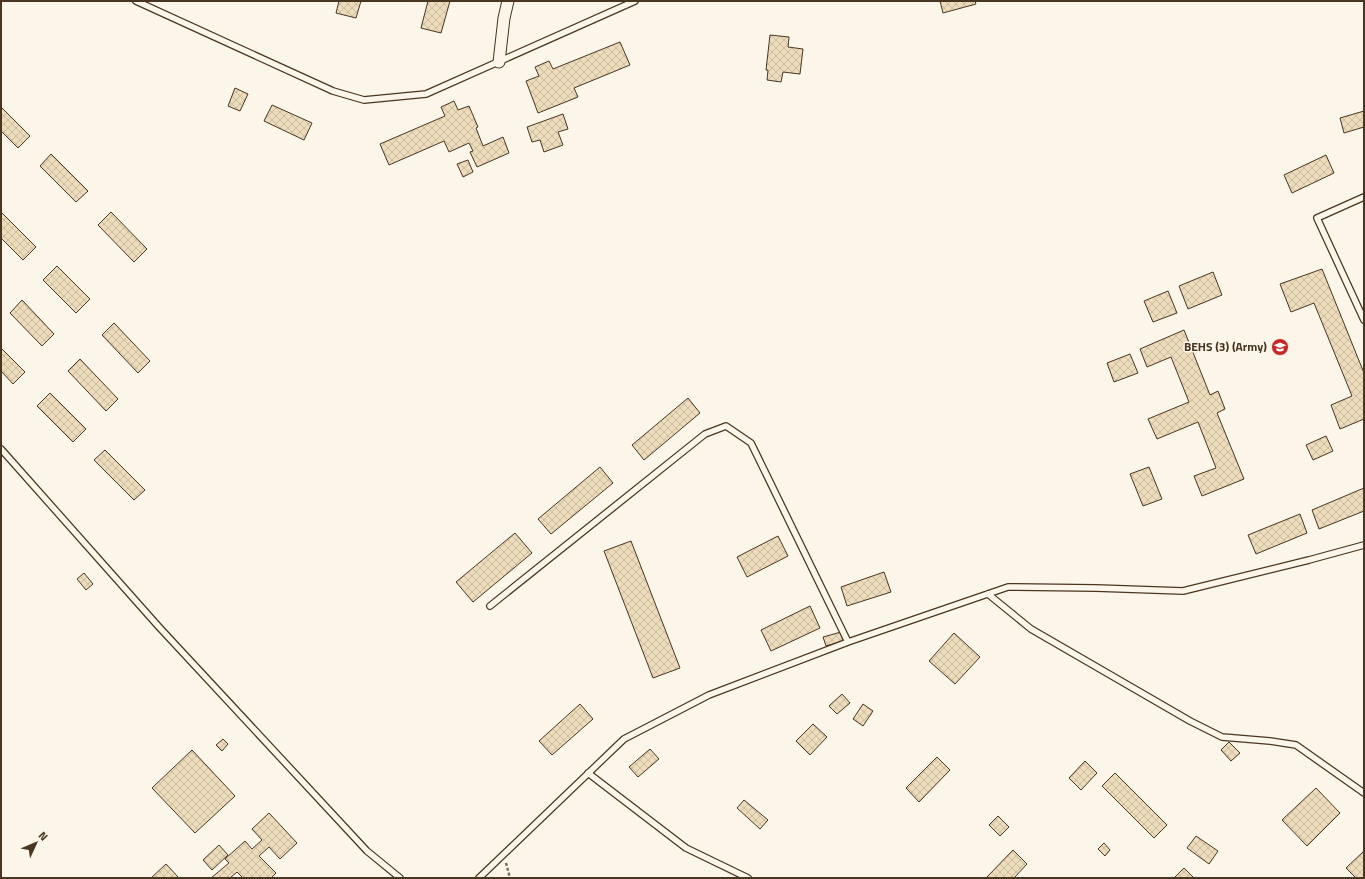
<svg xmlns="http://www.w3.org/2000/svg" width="1365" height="879" font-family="'Titillium Web',sans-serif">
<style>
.building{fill:url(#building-cross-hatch);stroke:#4a3520}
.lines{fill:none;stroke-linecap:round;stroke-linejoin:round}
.lane-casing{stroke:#4a3520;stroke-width:8}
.street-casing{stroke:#4a3520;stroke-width:13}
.path{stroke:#7f6f5c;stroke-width:2.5;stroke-dasharray:3 2;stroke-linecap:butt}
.lane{stroke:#fbf6e9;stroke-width:5.5}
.street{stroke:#fbf6e9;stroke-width:11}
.labels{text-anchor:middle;stroke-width:3;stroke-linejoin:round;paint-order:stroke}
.poi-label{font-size:12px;font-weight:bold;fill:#4a3520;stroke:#fbf6e9;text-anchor:end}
</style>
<defs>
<pattern id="building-cross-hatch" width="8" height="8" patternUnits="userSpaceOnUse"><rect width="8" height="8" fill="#ecdcbc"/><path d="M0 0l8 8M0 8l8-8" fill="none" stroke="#ccbda1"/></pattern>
</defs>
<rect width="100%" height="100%" fill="#fbf6e9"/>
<!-- building -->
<path class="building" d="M339,1H361L356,18L336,13Z
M428,1H450L441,33L421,28Z
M940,1H975L976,4L943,13Z
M770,35L789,37L788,47L803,49L800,74L783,72L781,82L767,80L768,70H766Z
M620,42L630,65L574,88L578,97L538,113L526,81L539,76L535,67L549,61L553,69Z
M235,88L248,94L240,111L228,106Z
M454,101L458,110L469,106L478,127L476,128L483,146L503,137L509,153L477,167L470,152L473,151L469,143L449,152L444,141L389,165L380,144L445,116L441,107Z
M272,105L312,123L304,140L264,121Z
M1,107L30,136L18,148L1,131Z
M1364,111V127L1344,133L1340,118Z
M563,114L568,129L558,132L563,145L544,152L540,140L532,142L527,127Z
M51,154L88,191L76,202L40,166Z
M1326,155L1334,173L1292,193L1284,175Z
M468,160L473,172L463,177L457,164Z
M1,212L36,247L23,260L1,238Z
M111,212L147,249L134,262L98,225Z
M57,266L90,299L76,313L43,280Z
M1322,269L1364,373V419L1340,429L1331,405L1352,396L1314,303L1291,312L1280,284Z
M1213,272L1222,295L1188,309L1179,286Z
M1168,291L1177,313L1153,322L1144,301Z
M22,300L54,334L42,346L10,313Z
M114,323L150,361L138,373L102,335Z
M1184,330L1210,395L1218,391L1225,409L1217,413L1244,479L1202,496L1194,476L1216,468L1198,422L1157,439L1148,419L1189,402L1171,357L1147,367L1140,349Z
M1,348L25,372L13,384L1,371Z
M1130,354L1138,373L1114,382L1107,363Z
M80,359L118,399L106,411L68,371Z
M50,393L86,429L73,442L37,406Z
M688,398L700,413L644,460L632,445Z
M1326,436L1333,451L1313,460L1306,445Z
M105,450L145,490L134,500L94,460Z
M600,467L613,483L551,534L538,519Z
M1149,467L1162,499L1143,506L1130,474Z
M1364,488V511L1319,529L1312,510Z
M1300,514L1307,533L1256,554L1248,535Z
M515,533L532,553L473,602L456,582Z
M778,536L788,556L747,577L737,557Z
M631,541L680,668L653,678L604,551Z
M884,572L891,592L847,606L841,587Z
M84,573L93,584L86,590L77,579Z
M810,606L820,628L771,651L761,630Z
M841,632L843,641L826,646L823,637Z
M954,633L980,657L955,684L929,661Z
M842,694L850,703L837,714L829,706Z
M580,704L593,719L552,755L539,741Z
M863,704L873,711L863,726L853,719Z
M813,724L827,737L810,755L796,741Z
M223,739L228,744L222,751L216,745Z
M1229,742L1240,753L1231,761L1221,750Z
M650,749L659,759L638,777L629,767Z
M192,750L235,796L195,833L152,788Z
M937,757L950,770L919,802L906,788Z
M1085,761L1097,773L1081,790L1069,778Z
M1115,773L1167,825L1154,838L1102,786Z
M1316,788L1340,813L1307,846L1282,820Z
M744,800L768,820L760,829L737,808Z
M269,813L297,843L280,859L269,847L259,856L276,873L271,878H243L237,872L230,878H211L229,863L225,859L245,841L252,849L262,840L252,829Z
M998,816L1009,827L1000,836L989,825Z
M1196,836L1218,851L1209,864L1187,848Z
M1104,843L1110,850L1105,856L1098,849Z
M219,845L228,855L212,870L203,860Z
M1013,850L1027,864L1014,878H986Z
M1364,851V878H1356L1346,868Z
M166,864L179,878H151Z
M1184,868L1194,878H1176L1175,877Z"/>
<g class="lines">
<!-- lane casing -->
<g class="lane-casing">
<path id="lane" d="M136,1L333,91L364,100L426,94L635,1
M1364,197L1317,218L1364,320
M1,449L159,627L367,851L400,878
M988,594L1031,629L1190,721L1222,737L1270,741L1296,745L1364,793
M490,606L705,434L726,426L751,443L848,642
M588,773L686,848L748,878
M479,878L624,739L709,695L848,642L1008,587L1096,588L1183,591L1309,560L1364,545"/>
</g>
<!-- street casing -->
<g class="street-casing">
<path id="street" d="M499,62L504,18L508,1"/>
</g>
<!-- path -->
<path class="path" d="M506,863L510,878"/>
<!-- lane -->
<use href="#lane" class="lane"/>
<!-- street -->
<use href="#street" class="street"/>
</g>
<!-- icons -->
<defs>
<g id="school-disc" transform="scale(0.9)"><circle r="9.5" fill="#c62828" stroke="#fbf6e9"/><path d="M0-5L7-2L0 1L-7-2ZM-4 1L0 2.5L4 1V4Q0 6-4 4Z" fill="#fff"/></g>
</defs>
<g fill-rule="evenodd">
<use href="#school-disc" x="1280" y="347"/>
</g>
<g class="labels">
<!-- poi labels -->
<g class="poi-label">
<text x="1267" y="351">BEHS (3) (Army)</text>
</g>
</g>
<!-- border -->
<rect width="1365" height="879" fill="none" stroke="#4a3520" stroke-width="4"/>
<!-- north arrow -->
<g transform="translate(36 843) rotate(46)" stroke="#fbf6e9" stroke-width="3" paint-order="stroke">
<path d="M0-3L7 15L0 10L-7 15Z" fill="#4a3520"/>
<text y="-6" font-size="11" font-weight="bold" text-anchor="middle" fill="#4a3520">N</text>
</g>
</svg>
